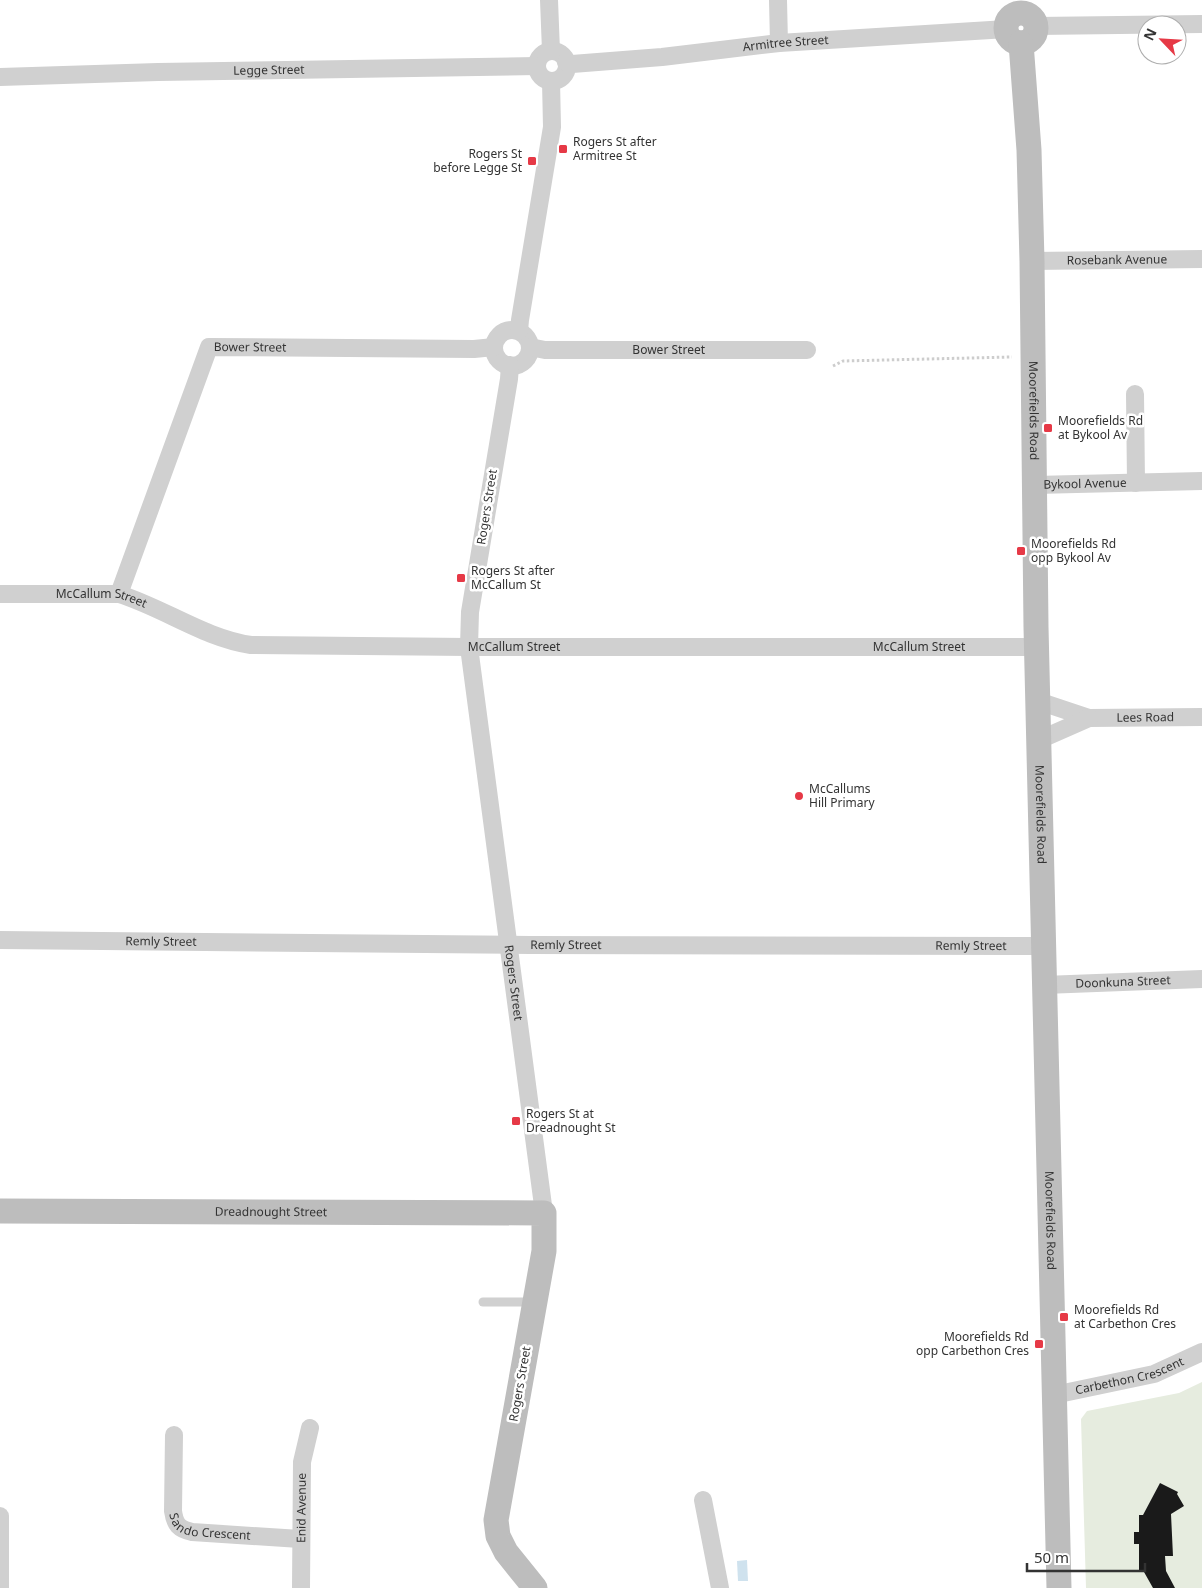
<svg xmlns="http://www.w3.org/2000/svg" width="1202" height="1588" font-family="'Noto Sans',sans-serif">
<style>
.green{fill:#e6ecdf}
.water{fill:#cfe2ee}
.building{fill:#1a1a1a}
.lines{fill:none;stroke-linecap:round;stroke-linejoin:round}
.path{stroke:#cdcdcd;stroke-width:3;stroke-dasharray:2.5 2.5;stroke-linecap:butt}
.lane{stroke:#d0d0d0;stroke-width:9}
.street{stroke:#d0d0d0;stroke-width:18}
.secondary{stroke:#bdbdbd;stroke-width:25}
.poi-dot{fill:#e63946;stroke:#fff;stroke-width:2}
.labels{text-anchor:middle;stroke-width:5;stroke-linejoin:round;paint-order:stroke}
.street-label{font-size:12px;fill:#333;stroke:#fff}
.poi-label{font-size:12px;fill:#333;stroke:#fff;text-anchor:start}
</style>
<rect width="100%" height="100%" fill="#fff"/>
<!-- green -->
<path class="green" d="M1202,1382V1588H1086L1081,1419L1087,1411L1179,1393Z"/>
<!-- water -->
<path class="water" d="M747,1560L748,1581H738L737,1561Z"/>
<!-- building -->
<path class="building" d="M1160,1483L1178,1492L1177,1494L1184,1506L1171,1514L1173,1556H1165L1166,1571L1175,1588H1153L1144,1572H1139V1544H1134V1532H1139V1515H1143Z"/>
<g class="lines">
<!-- path -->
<path class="path" d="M833,366L843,361L1012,357"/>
<!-- lane -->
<path class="lane" d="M483,1302H533"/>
<!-- street -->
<g class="street">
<path d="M549,0L551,51"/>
<path d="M778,0L779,43"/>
<path d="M1036,26L1202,24"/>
<circle cx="552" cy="66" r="15"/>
<path id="s1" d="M566,62L572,64L662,57L779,43L1007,29"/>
<path id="s2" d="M0,77L158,72L537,66"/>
<path id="s3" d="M1032,261L1202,259"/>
<circle cx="512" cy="348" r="18"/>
<path d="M519,331L520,320L552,127L551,81"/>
<path id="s4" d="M530,347L545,350H807"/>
<path id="s5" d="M510,365L509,379L470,612L469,647L544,1213"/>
<path d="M1135,394L1136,483"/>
<path id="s6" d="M1035,485L1202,481"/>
<path id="s7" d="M0,594H119C164,608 204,638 251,645L469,647H1036"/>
<path id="s8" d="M119,594L209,347L474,349L494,347"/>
<path id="s9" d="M1038,701L1089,718L1202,717"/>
<path d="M1039,740L1089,718"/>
<path id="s10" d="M0,940L530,945L1043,946"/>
<path id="s11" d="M1044,985L1202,979"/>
<path id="s12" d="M1054,1395L1154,1374L1202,1352"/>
<path id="s13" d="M174,1435L173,1511C175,1525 179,1529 192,1532L300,1539"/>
<path d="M703,1500L720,1588"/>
<path d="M0,1516V1588"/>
<path id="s14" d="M301,1588L302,1462L310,1428"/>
</g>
<!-- secondary -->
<g class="secondary">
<circle cx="1021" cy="28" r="15"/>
<path id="s15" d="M1021,43L1029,150L1032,261L1036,627L1059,1588"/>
<path id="s16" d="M0,1211L544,1213V1251L496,1520L498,1536L506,1552L535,1588"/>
</g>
</g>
<!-- markers -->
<g class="poi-dot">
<rect x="558" y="144" width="10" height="10" rx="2.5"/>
<rect x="527" y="156" width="10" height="10" rx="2.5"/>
<rect x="1043" y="423" width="10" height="10" rx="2.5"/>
<rect x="1016" y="546" width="10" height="10" rx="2.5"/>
<rect x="456" y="573" width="10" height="10" rx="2.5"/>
<circle cx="799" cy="796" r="5"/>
<rect x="511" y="1116" width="10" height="10" rx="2.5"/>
<rect x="1059" y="1312" width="10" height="10" rx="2.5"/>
<rect x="1034" y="1339" width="10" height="10" rx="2.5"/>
</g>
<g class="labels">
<!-- street labels -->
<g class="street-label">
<text dy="4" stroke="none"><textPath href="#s1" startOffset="221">Armitree Street</textPath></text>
<text dy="4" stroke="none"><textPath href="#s2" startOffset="269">Legge Street</textPath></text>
<text dy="4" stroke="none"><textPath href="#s3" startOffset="85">Rosebank Avenue</textPath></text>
<text dy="4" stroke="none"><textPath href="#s8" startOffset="304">Bower Street</textPath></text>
<text dy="4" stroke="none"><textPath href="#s4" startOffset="139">Bower Street</textPath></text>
<text dy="4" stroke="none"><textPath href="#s15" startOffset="368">Moorefields Road</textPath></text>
<text dy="4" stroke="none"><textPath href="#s6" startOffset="50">Bykool Avenue</textPath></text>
<text transform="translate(487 507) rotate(-81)" y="4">Rogers Street</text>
<text dy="4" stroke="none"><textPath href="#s7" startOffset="102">McCallum Street</textPath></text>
<text dy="4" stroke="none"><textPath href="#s7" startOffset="524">McCallum Street</textPath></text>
<text dy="4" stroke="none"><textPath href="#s7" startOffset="929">McCallum Street</textPath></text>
<text dy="4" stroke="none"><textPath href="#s9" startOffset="110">Lees Road</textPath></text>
<text dy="4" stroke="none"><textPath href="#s15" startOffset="772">Moorefields Road</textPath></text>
<text dy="4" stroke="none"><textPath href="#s10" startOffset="161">Remly Street</textPath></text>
<text dy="4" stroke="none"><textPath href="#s10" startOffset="566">Remly Street</textPath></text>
<text dy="4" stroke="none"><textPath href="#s10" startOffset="971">Remly Street</textPath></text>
<text dy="4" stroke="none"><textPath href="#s11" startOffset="79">Doonkuna Street</textPath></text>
<text dy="4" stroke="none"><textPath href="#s5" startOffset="624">Rogers Street</textPath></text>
<text dy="4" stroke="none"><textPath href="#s16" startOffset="271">Dreadnought Street</textPath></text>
<text dy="4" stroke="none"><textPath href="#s15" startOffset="1178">Moorefields Road</textPath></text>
<text dy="4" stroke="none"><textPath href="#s12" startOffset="78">Carbethon Crescent</textPath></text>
<text transform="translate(520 1384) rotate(-80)" y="4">Rogers Street</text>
<text dy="4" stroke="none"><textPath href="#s14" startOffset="80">Enid Avenue</textPath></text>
<text dy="4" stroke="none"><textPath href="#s13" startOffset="122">Sando Crescent</textPath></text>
</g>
<!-- poi labels -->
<g class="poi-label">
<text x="573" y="146">Rogers St after<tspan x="573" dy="14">Armitree St</tspan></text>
<text x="522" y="158" text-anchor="end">Rogers St<tspan x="522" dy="14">before Legge St</tspan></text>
<text x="1058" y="425">Moorefields Rd<tspan x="1058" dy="14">at Bykool Av</tspan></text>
<text x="1031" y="548">Moorefields Rd<tspan x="1031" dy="14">opp Bykool Av</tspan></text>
<text x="471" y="575">Rogers St after<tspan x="471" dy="14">McCallum St</tspan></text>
<text x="809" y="793">McCallums<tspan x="809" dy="14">Hill Primary</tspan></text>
<text x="526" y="1118">Rogers St at<tspan x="526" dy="14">Dreadnought St</tspan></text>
<text x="1074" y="1314">Moorefields Rd<tspan x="1074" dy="14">at Carbethon Cres</tspan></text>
<text x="1029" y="1341" text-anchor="end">Moorefields Rd<tspan x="1029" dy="14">opp Carbethon Cres</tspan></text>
</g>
</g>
<!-- north arrow -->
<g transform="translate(1162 40) rotate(295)"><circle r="24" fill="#ffffff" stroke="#adadad"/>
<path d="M0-4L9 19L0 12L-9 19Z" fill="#e63946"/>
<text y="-8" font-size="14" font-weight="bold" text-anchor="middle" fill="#333333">N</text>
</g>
<!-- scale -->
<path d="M1027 1563v8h118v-8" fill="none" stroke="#333333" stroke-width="2.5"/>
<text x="1034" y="1563" font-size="15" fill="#333333" stroke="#ffffff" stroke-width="4" paint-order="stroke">50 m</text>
</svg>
